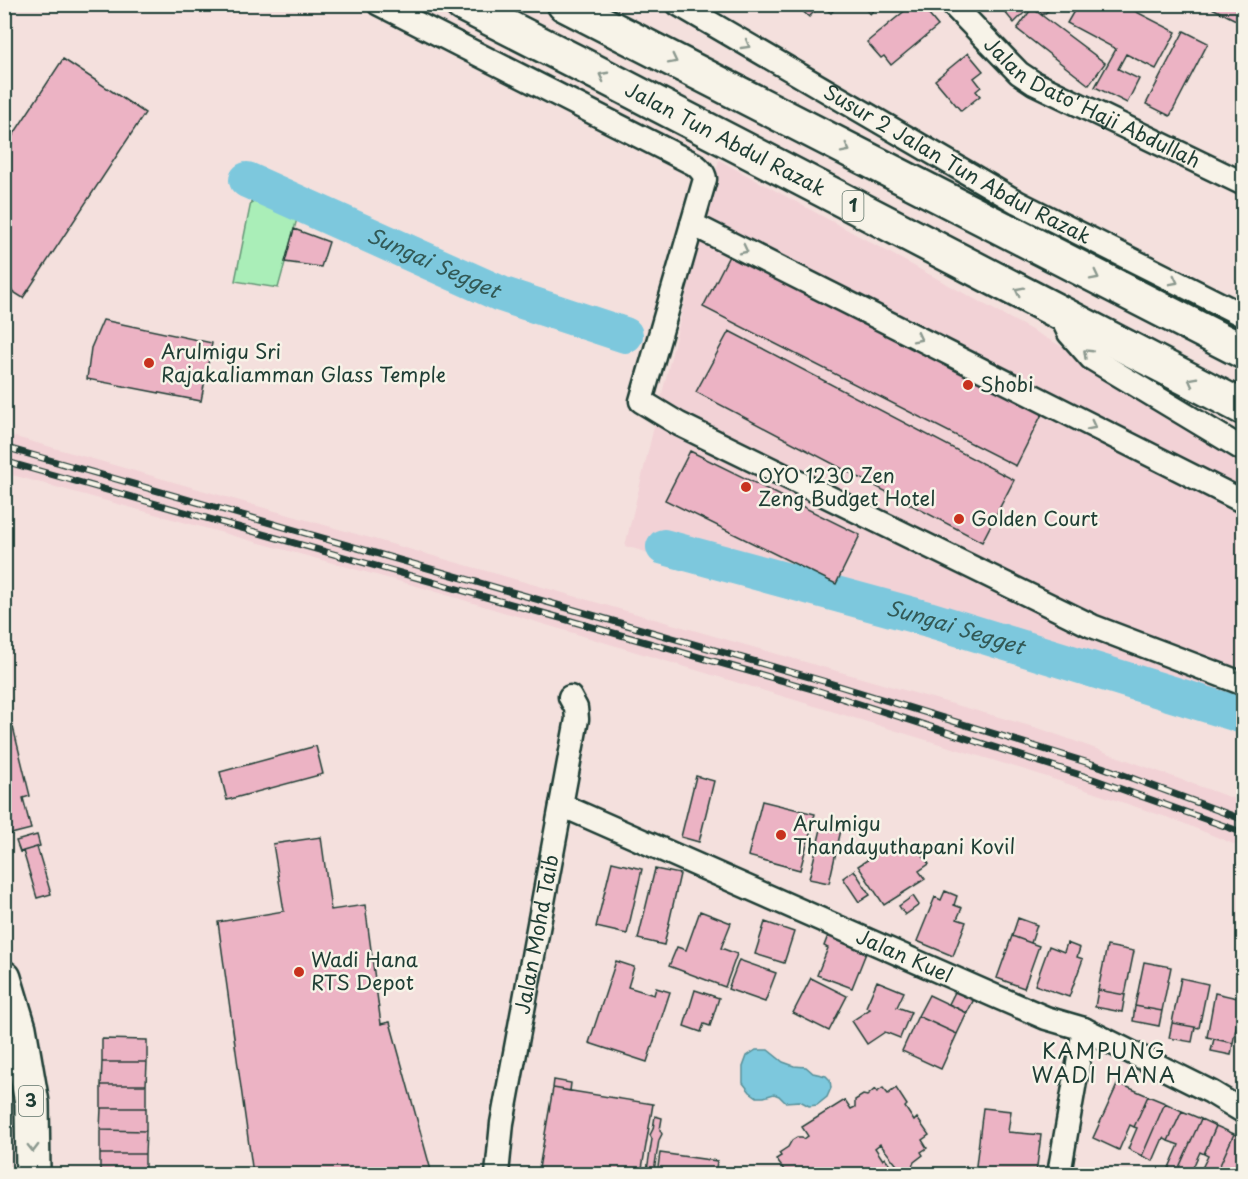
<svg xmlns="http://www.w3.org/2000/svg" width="1248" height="1179" font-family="'Playpen Sans',sans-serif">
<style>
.built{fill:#f2d2d6}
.green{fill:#aaeeb8;stroke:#649676;stroke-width:1.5}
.water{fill:#7dc8dd;stroke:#579099;stroke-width:1.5}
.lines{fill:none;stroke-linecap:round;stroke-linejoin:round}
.river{stroke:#7dc8dd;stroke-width:36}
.building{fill:#ecb3c4;stroke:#1f3d34;stroke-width:1.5}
.minor-casing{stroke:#1f3d34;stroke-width:27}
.highway-casing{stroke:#1f3d34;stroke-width:38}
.minor{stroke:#f7f3e8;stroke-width:22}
.highway{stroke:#f7f3e8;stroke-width:33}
.rail-casing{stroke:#1f3d34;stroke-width:7}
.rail{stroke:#f7f3e8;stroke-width:4.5;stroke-dasharray:14;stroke-linecap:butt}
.oneway{stroke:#8b988e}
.poi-dot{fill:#c8321e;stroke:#f7f3e8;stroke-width:2}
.labels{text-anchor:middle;stroke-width:5;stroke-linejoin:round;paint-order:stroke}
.shield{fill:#f7f3e8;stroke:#60746a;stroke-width:1.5}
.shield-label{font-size:18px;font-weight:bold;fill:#1f3d34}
.street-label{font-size:20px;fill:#1f3d34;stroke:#f7f3e8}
.poi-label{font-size:20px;fill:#1f3d34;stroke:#f7f3e8;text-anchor:start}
.water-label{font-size:21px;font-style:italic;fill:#325956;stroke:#f7f3e8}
.neighbourhood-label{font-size:21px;letter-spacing:1.5px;fill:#1f3d34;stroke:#f7f3e8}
</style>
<rect width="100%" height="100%" fill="#f4e0dd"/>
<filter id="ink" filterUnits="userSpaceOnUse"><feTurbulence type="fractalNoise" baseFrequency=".0167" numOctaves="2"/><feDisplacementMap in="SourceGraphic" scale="12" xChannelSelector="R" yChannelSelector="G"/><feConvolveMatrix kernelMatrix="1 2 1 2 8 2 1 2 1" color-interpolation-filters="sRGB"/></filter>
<g filter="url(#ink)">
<!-- built -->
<path class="built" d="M719,160L1243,445V727L625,546Z
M5,434L1044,730L1243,802V848L1178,821L1032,772L808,704L427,589L5,473Z"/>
<!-- green -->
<path class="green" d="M251,202L300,208L278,288L235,281Z"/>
<!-- water -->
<path class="water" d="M756,1050H768L783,1062L794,1066L806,1067L813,1073L826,1076L830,1080L831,1088L827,1097L817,1105L809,1106L800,1101L785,1102L779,1096L774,1094L764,1097H757L750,1092L743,1083V1067L747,1056Z"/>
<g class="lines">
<!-- river -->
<g class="river">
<path id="s1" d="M247,180L501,294L625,335"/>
<path id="s2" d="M664,547L928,619L1244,716"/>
</g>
</g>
<!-- building -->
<path class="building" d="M795,4H839L831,13L821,5L809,17Z
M860,4H879L870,14Z
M913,4H920L938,26L891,65L884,56L881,58L867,42Z
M998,4H1033L1014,23Z
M1034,4H1056L1043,15Z
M1078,4H1121L1176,32L1156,69L1126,54L1118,69L1139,79L1127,103L1095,87L1116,49L1067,23Z
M1211,4H1244V24L1210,7Z
M1032,8L1105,63L1089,85L1017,29Z
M1184,31L1208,43L1170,116L1146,104Z
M968,53L983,71L974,78L981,87L976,91L980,96L961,111L935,80Z
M63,59L145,113L23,298L4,286V149Z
M294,229L329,242L321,267L285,262Z
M730,254L1043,412L1016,466L703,307Z
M103,320L212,343L201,401L87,379L91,348Z
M729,331L1014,480L982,542L696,392Z
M690,451L860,535L836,584L665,500Z
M13,727L30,796L23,798L31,829L7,835L4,827V729Z
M316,746L323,774L227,800L220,772Z
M696,776L714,781L699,842L681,837Z
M762,801L815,814L800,870L748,856Z
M822,825L841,830L829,883L809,879Z
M37,835L40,846L20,852L16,841Z
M321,837L331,910L365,905L381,1024L390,1022L432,1174H253L218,922L284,911L273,844Z
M898,840L903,847L908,844L912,850L917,846L929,864L919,871L925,879L884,905L858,866Z
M37,847L51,894L37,898L23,851Z
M612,862L642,869L627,934L596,927Z
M655,869L680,874L664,945L638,939Z
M854,870L870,895L859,902L843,878Z
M945,891L957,896L954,905L962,908L957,919L966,922L953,956L917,941L935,897L941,900Z
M913,896L919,905L905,915L899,906Z
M700,911L731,923L721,948L737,954L725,987L669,966L677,947L686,950Z
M1018,918L1037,925L1031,943L1012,936Z
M765,922L794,932L784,963L755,954Z
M829,933L868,948L852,988L817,975L828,948L824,946Z
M1012,936L1039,946L1024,988L997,978Z
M1067,943L1080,948L1077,957L1083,959L1069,997L1035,985L1049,946L1064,952Z
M1107,946L1134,951L1125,995L1098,990Z
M739,960L776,973L765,1002L728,989Z
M616,961L634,967L628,987L654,995L656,988L670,992L647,1062L589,1043Z
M1144,962L1171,967L1162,1011L1135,1006Z
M811,978L847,996L829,1031L793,1013Z
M1181,978L1208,984L1199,1028L1172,1023Z
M877,981L904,992L897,1007L911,1012L900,1038L885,1032L867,1044L852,1021L870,1009L866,1007Z
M695,990L719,998L710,1026L704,1024L701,1032L684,1026Z
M956,990L974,999L967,1013L949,1004Z
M1098,990L1125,995L1122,1012L1095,1007Z
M1215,993L1242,999L1233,1043L1207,1037Z
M929,995L967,1013L957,1034L918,1016Z
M1135,1006L1162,1011L1159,1026L1133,1021Z
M918,1016L957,1034L941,1069L902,1051Z
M1172,1023L1195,1027L1192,1042L1169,1038Z
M102,1039L147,1040V1062H102Z
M1214,1039L1233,1043L1231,1055L1211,1051Z
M102,1062H147L146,1085H101Z
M554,1080L571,1083L570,1091L553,1088Z
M1118,1083L1148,1096L1134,1127L1130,1125L1119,1150L1093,1138Z
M101,1085H146V1108H101Z
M553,1088L653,1104L641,1174H538Z
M883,1088L888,1094L896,1088L907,1105L905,1107L914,1121L917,1118L929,1135L922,1140L927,1148L921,1152L923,1155L914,1162L911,1169L903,1172L900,1169L880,1144L875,1148L883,1160L885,1158L897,1174H848L845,1170L839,1174H778L784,1170L776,1159L781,1156L779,1153L788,1147L792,1140L797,1137H802L804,1139L808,1136L802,1127L845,1100L851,1109L855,1107V1100L863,1095L867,1096L875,1089L877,1092Z
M1148,1096L1165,1103L1142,1156L1128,1149L1137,1128L1134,1127Z
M1165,1103L1182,1111L1168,1141L1163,1138L1153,1161L1142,1156Z
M101,1108H146V1131L100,1130Z
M983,1108L1011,1111L1008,1132L1041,1135L1036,1174H975Z
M1182,1111L1201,1119L1176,1174L1168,1170L1179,1145L1168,1141Z
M655,1116L662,1118L660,1130L662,1134L659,1140L654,1171L656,1174H644L647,1170L652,1139L650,1135L653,1129Z
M1201,1119L1216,1126L1204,1154L1200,1152L1190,1174H1176Z
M1216,1126L1234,1134L1216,1174H1199L1208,1156L1204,1154Z
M100,1130L146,1131L145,1154H100Z
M1234,1134L1244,1138V1162L1240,1168L1234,1166L1230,1174H1216Z
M660,1153L717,1161L716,1168L724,1169L723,1174H657Z
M100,1154H145V1174H100Z"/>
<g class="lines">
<!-- minor casing -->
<g class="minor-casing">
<g id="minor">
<path d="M379,4L694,164C699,168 704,172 705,179L641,401L679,424L1092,626L1244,684"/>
<path id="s3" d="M678,4L1017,202L1244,316"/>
<path id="s4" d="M952,4L1019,73L1034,83L1244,184"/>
<path d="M692,224L1244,502"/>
<path d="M1060,314L1069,333L1091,358L1244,450"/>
<path id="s5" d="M561,805L997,997L1046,1018L1084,1029L1211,1092L1244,1112"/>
<path id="s6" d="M497,1174L502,1123L577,719L576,708L570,697"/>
<path d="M1059,1174L1084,1029"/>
</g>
</g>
<!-- highway casing -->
<g class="highway-casing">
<g id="highway">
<path id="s7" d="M462,4L582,65L1244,408"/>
<path d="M564,4L1244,352"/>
<path d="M4,978L19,1028L32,1103L33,1174"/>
</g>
</g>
<!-- minor -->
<use href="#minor" class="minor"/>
<!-- highway -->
<use href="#highway" class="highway"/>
<!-- rail casing -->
<g class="rail-casing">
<path id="rail" d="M4,447L823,681L1102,767L1244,820
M4,461L819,691L1093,779L1244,833"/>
</g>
<!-- rail -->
<use href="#rail" class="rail"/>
</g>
<!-- one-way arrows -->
<defs><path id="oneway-chevron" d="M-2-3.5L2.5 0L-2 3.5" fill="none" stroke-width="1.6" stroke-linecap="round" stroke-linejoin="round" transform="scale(1.5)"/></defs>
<g class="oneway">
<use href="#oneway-chevron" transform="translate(746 45) rotate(30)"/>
<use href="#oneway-chevron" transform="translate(673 60) rotate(27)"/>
<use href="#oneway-chevron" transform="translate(603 76) rotate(-152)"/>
<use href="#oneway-chevron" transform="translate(846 149) rotate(27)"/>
<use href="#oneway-chevron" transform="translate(744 250) rotate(27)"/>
<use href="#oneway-chevron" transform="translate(1095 276) rotate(27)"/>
<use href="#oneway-chevron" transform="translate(1174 281) rotate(27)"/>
<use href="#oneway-chevron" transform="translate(1019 291) rotate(-153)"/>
<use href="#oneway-chevron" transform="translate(918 338) rotate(27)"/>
<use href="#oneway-chevron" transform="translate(1087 353) rotate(-136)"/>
<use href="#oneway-chevron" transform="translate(1192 381) rotate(-152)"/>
<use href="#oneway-chevron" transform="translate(1092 426) rotate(27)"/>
<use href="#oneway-chevron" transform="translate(33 1148) rotate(89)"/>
</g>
</g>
<!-- markers -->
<g class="poi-dot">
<circle cx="149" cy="363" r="6"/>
<circle cx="968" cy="385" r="6"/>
<circle cx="746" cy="487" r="6"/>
<circle cx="959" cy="519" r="6"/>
<circle cx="781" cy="835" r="6"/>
<circle cx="299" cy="972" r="6"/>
</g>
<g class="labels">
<!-- shield labels -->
<g class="shield">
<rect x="842.5" y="191" width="21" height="30" rx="4.5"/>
<rect x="19" y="1086" width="24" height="30" rx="4.5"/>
</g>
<g class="shield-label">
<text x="853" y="212">1</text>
<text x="31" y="1107">3</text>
</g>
<!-- street labels -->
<g class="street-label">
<text dy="7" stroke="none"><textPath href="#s4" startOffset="174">Jalan Dato' Haji Abdullah</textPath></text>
<text dy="7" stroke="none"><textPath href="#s7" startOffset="296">Jalan Tun Abdul Razak</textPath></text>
<text dy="7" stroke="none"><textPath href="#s3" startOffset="322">Susur 2 Jalan Tun Abdul Razak</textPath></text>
<text dy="7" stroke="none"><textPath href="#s6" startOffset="243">Jalan Mohd Taib</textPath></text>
<text dy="7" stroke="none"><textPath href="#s5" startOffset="375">Jalan Kuel</textPath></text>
</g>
<!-- poi labels -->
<g class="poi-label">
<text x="161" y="359">Arulmigu Sri<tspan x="161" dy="23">Rajakaliamman Glass Temple</tspan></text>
<text x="980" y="392">Shobi</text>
<text x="758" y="483">OYO 1230 Zen<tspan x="758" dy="23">Zeng Budget Hotel</tspan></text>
<text x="971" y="526">Golden Court</text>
<text x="793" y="831">Arulmigu<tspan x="793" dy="23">Thandayuthapani Kovil</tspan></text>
<text x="311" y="967">Wadi Hana<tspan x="311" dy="23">RTS Depot</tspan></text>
</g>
<!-- water labels -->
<g class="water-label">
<text dy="7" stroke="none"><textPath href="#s1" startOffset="204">Sungai Segget</textPath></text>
<text dy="7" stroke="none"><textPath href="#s2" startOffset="302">Sungai Segget</textPath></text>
</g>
<!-- neighbourhood labels -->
<g class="neighbourhood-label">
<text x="1104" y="1059">KAMPUNG<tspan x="1104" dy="24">WADI HANA</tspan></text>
</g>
</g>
<!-- margin -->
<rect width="1248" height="1179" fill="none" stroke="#f7f3e8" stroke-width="24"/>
<rect x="12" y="12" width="1224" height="1155" fill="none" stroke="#1f3d34" stroke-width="2" filter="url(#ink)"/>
</svg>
